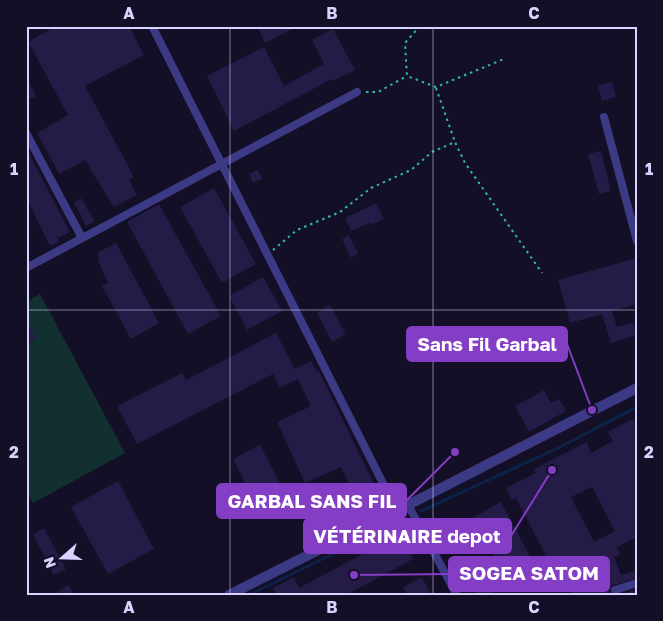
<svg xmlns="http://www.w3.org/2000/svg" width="663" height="621" font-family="'Golos Text',sans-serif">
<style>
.green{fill:#12302f}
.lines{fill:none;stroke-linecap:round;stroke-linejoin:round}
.stream{stroke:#0c2248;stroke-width:3}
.building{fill:#241b47;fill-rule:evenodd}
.path{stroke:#2fb8b0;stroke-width:2;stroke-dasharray:2.5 4;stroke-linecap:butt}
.minor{stroke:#3d3a85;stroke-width:8}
.tertiary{stroke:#3d3a85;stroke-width:10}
.grid{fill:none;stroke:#d9d4ff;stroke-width:1;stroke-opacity:0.55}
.leader{fill:none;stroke:#843dc5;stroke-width:2}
.callout-dot{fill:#843dc5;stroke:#130f26;stroke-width:2}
.callout{fill:#843dc5;stroke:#843dc5;stroke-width:2}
.callout-label{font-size:19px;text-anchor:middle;font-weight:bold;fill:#fff}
.neatline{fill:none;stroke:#d9d4ff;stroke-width:2}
.grid-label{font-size:16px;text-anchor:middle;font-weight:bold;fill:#d9d4ff}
</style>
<rect width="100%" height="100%" fill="#130f26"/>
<!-- green -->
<path class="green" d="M40,294L125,453L33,503L26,491V302Z"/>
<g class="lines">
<!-- stream -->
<path class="stream" d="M421,511L558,448L637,407
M249,595L406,518"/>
</g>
<!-- building -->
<path class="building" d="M56,26H129L144,55L85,86L134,177L129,179L137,195L114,207L85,160L59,174L37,133L68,115L28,42Z
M257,26H298L265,43Z
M333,29L355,70L333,81L332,79L234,131L207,76L264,47L284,86L324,64L312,40Z
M26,77L36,96L26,101Z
M612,82L616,97L602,101L598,86Z
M26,148L70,232L58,238L60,242L50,246L26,197Z
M601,151L611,191L599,194L588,154Z
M258,170L262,179L253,183L249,174Z
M214,188L256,264L222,283L180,207Z
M81,198L95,221L86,226L74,202Z
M376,203L384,219L371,225L370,223L351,231L345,218Z
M159,204L221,316L188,334L127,222Z
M349,235L358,254L351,258L342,239Z
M116,243L159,323L131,339L102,286L108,283L97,258L99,257L97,253Z
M637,258V304L612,311L617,327L633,322L637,335L611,343L602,314L570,323L558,280Z
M263,277L282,311L247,330L229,296Z
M330,305L346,334L332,342L317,313Z
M26,322L36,338L26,344Z
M276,333L295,369L311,361L317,372L319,371L379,494L357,505L361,515L310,534L302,511L353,492L341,467L305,483L277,422L311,406L298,379L279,388L273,374L137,444L117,406L182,373L186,380Z
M544,390L551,403L559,399L566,411L529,432L515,406Z
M633,419L637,426V537L617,547L620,554L614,557L621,575L637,570V578L611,586L610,591L612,595H565L587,585L586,583L605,573L600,559L559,581L516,498L512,500L506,488L536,473L534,469L587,442L591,453L613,441L608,432ZM592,487L615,531L594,542L571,497Z
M260,445L290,502L262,516L233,459Z
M118,481L154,549L108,574L71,507Z
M501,502L530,556L508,568L501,555L495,558L481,530L453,543L448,533L456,530L454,527L464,523Z
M44,528L66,569L54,575L33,534Z
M400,534L413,559L346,595H276L273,588L294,577L299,588Z
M481,568L495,595H478L468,575Z
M422,577L431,595H407L403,587Z
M69,585L74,595H52Z
M637,589V595H619Z"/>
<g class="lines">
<!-- path -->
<path class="path" d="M420,26L405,43L407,76L436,87L504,59
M436,88L455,142
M366,92H378L407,76
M273,250L297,230L340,212L371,188L411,170L432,152L455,142L465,163L542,273"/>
<!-- minor -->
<path class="minor" d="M152,26L397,511
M604,117L637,241
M26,133L82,238
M26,268L357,92
M408,505L457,595
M615,590L637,583"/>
<!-- tertiary -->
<path class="tertiary" d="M229,595L408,505L637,388"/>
</g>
<!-- grid -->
<path class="grid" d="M230,26V595M433,26V595M26,310H637"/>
<!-- callouts -->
<path class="leader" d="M592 410L567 344M455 452L406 501M552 470L511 536M354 575L449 574"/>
<g class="callout-dot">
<circle cx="592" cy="410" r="5"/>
<circle cx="455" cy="452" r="5"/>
<circle cx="552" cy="470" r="5"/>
<circle cx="354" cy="575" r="5"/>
</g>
<g class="callout">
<rect x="407" y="327" width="160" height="34" rx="5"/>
<rect x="217" y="484" width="189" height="34" rx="5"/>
<rect x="304" y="519" width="207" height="34" rx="5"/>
<rect x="449" y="557" width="160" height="34" rx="5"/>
</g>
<g class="callout-label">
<text x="487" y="351">Sans Fil Garbal</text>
<text x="312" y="508">GARBAL SANS FIL</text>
<text x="407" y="543">VÉTÉRINAIRE depot</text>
<text x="529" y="580">SOGEA SATOM</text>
</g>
<!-- border -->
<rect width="663" height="621" fill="none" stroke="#130f26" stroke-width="55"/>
<!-- north arrow -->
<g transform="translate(62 558) rotate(250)" stroke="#130f26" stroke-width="4" paint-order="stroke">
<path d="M0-4L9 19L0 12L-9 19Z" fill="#d9d4ff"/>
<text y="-8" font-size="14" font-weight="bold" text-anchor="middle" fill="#d9d4ff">N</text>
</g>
<rect x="28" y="28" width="608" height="566" class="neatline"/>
<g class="grid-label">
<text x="129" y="19">A</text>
<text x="332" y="19">B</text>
<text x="534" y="19">C</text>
<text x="14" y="175">1</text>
<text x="649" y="175">1</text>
<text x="14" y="458">2</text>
<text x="649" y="458">2</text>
<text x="129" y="613">A</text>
<text x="332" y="613">B</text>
<text x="534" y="613">C</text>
</g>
</svg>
